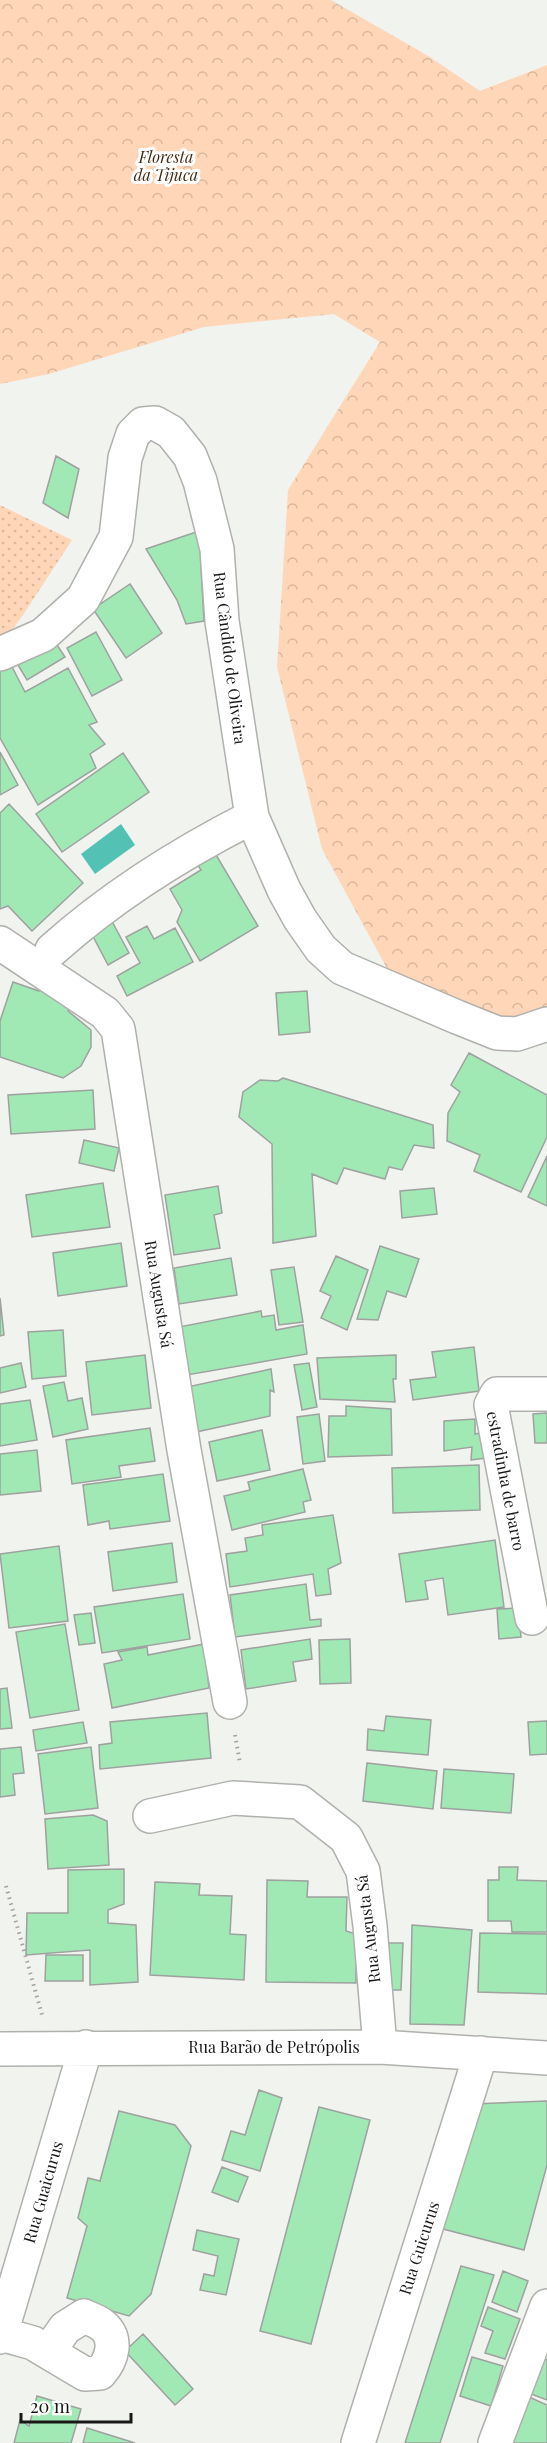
<svg xmlns="http://www.w3.org/2000/svg" width="547" height="2443" font-family="'Playfair Display',serif">
<style>
.forest{fill:url(#forest-crowns)}
.park{fill:url(#park-dots)}
.water{fill:#53c2b4}
.building{fill:#a0e9b5;stroke:#9ea19f;stroke-width:1.5}
.lines{fill:none;stroke-linecap:round;stroke-linejoin:round}
.minor-casing{stroke:#b0b1ad;stroke-width:36}
.path{stroke:#a2a4a1;stroke-width:4;stroke-dasharray:1.5 4.5;stroke-linecap:butt}
.minor{stroke:#fff;stroke-width:33}
.labels{text-anchor:middle;stroke-width:6;stroke-linejoin:round;paint-order:stroke}
.park-label{font-size:16px;font-style:italic;fill:#452a13;stroke:#fff}
.street-label{font-size:16px;fill:#181817;stroke:#fff}
</style>
<defs>
<pattern id="forest-crowns" width="20" height="18" patternUnits="userSpaceOnUse" patternTransform="scale(1.5)"><rect width="20" height="18" fill="#ffd6b7"/><path d="M2 6a3 3 0 1 1 6 0M12 15a3 3 0 1 1 6 0" fill="none" stroke="#dab79d"/></pattern>
<pattern id="park-dots" width="8" height="8" patternUnits="userSpaceOnUse" patternTransform="scale(1.5)"><rect width="8" height="8" fill="#ffd6b7"/><path d="M2 2h.1M6 6h.1" fill="none" stroke="#dab79d" stroke-width="1.8" stroke-linecap="round"/></pattern>
</defs>
<rect width="100%" height="100%" fill="#f1f3ef"/>
<!-- forest -->
<path class="forest" d="M0,0H331L430,57L480,91L547,65V1024L518,1031L390,974L322,849L277,667L288,490L380,342L334,314L204,327L49,374L0,384Z"/>
<!-- park -->
<path class="park" d="M0,505L72,540L21,618L12,630L0,639Z"/>
<!-- water -->
<path class="water" d="M121,824L135,845L95,874L81,854Z"/>
<!-- building -->
<path class="building" d="M56,456L79,469L68,518L43,503Z
M199,531L204,621L186,624L177,600L146,549Z
M130,584L162,633L126,658L93,609Z
M96,632L122,680L92,696L67,648Z
M55,642L65,657L27,680L18,665Z
M9,661L25,692L68,668L97,722L89,725L105,744L90,754L96,768L38,805L0,738V665Z
M0,752L18,785L0,795Z
M123,753L149,792L62,852L36,814Z
M9,804L83,883L32,931L8,906L0,909V813Z
M212,848L258,926L200,961L177,922L182,910L170,889L201,870L194,859Z
M108,914L129,953L108,965L87,925Z
M147,926L154,939L175,928L193,962L127,996L117,976L140,963L126,937Z
M13,982L39,991L43,985L73,993L68,1011L91,1030V1047L81,1066L63,1078L0,1057V1021Z
M307,991L310,1032L279,1035L276,993Z
M469,1053L547,1095V1137L521,1192L474,1171L480,1155L447,1141L448,1113L460,1092L451,1085Z
M283,1078L433,1125L434,1148L414,1145L402,1170L389,1167L385,1179L344,1168L337,1184L312,1174L316,1236L273,1243L272,1144L239,1117L243,1092L260,1080L278,1081Z
M93,1090L95,1129L11,1134L8,1095Z
M84,1140L119,1148L114,1171L79,1163Z
M547,1156V1206L528,1197Z
M103,1183L110,1227L32,1237L26,1195Z
M218,1186L222,1213L214,1215L220,1248L174,1255L165,1195Z
M434,1188L437,1214L402,1218L400,1191Z
M121,1243L127,1286L58,1296L53,1253Z
M380,1246L419,1259L406,1297L387,1291L378,1320L357,1319Z
M336,1256L368,1270L347,1330L321,1318L331,1296L320,1291Z
M231,1258L237,1295L179,1304L174,1268Z
M294,1267L303,1322L279,1325L271,1270Z
M0,1298L4,1335L0,1336Z
M261,1311L262,1317L274,1315L276,1330L303,1325L307,1354L187,1375L179,1327Z
M63,1330L66,1376L32,1379L28,1332Z
M474,1347L479,1391L413,1400L410,1380L436,1377L432,1352Z
M145,1355L151,1408L92,1415L86,1362Z
M396,1355V1379H393L395,1402L320,1399L317,1358Z
M21,1363L26,1387L0,1393V1368Z
M309,1363L317,1407L302,1410L294,1365Z
M271,1369L274,1392L270,1390V1416L196,1432L187,1387Z
M64,1382L68,1401L82,1398L88,1429L53,1437L43,1386Z
M30,1400L37,1440L0,1446V1404Z
M346,1406L391,1409L392,1455L328,1457L329,1416H346Z
M547,1413V1443H535L533,1414Z
M319,1414L325,1461L303,1464L297,1417Z
M475,1419V1434L490,1431L495,1457L471,1460L472,1447L444,1451V1421Z
M150,1428L155,1461L119,1466L121,1477L72,1484L66,1440Z
M262,1430L270,1470L217,1481L209,1442Z
M37,1450L41,1491L0,1495V1454Z
M479,1465L480,1510L393,1513L392,1468Z
M303,1469L311,1500L303,1502L305,1512L232,1530L224,1496L250,1490L248,1482Z
M163,1474L170,1521L110,1529L109,1521L88,1525L83,1485Z
M333,1515L341,1563L328,1569L331,1594L316,1596L313,1574L230,1587L226,1554L247,1551L245,1538L263,1535L262,1525Z
M495,1540L504,1607L448,1615L443,1578L425,1581L428,1599L406,1602L399,1554Z
M172,1543L177,1582L113,1591L108,1552Z
M59,1546L68,1621L9,1628L0,1554Z
M306,1584L310,1620L321,1619V1626L235,1637L230,1595Z
M183,1594L190,1639L102,1653L94,1607Z
M518,1608L521,1637L499,1639L497,1609Z
M91,1613L95,1643L79,1645L74,1615Z
M65,1624L79,1710L30,1718L16,1632Z
M310,1639L312,1659L293,1662L296,1681L246,1689L241,1650Z
M350,1639L351,1683L320,1684L319,1640Z
M204,1644L209,1688L112,1708L104,1664L122,1660L118,1652L147,1647L148,1655Z
M7,1688L12,1728L0,1729V1689Z
M207,1713L211,1758L100,1769L99,1745L112,1743L110,1722Z
M386,1716L431,1720L428,1755L367,1750L368,1729L384,1731Z
M547,1721V1754L530,1755L528,1722Z
M83,1722L87,1743L36,1751L33,1730Z
M21,1747L24,1773L13,1774L15,1795L0,1797V1749Z
M91,1747L98,1808L45,1814L38,1754Z
M367,1763L437,1771L433,1809L363,1801Z
M444,1769L514,1774L511,1813L441,1808Z
M93,1815L107,1821L109,1865L48,1869L45,1819Z
M499,1867H518L517,1880L547,1881V1932H512L511,1921H488V1880H499Z
M124,1869V1904L108,1910V1923L136,1925L138,1982L90,1985V1950L26,1955L27,1913H68V1870Z
M267,1880L308,1881L307,1897H347L346,1931L356,1934V1983L266,1982Z
M155,1882L200,1884L199,1895L232,1896L230,1934L246,1935L244,1980L150,1975Z
M412,1925L472,1930L464,2025L410,2024Z
M480,1933L547,1934V1994L478,1992Z
M388,1943H403L401,1990H386Z
M46,1955H83V1981H45Z
M259,2090L282,2098L260,2171L222,2160L231,2131L245,2135Z
M547,2101V2165L524,2250L435,2227L473,2104Z
M319,2107L370,2120L311,2344L260,2331Z
M119,2111L175,2125L191,2146L151,2294L129,2316L67,2298L87,2226L78,2218L88,2178L100,2181Z
M222,2167L248,2177L238,2202L212,2192Z
M197,2230L239,2239L226,2295L200,2290L204,2274L214,2276L218,2256L193,2250Z
M461,2266L494,2275L440,2443H405Z
M503,2271L528,2281L517,2312L492,2302Z
M488,2307L520,2319L505,2359L485,2353L493,2331L481,2326Z
M143,2334L193,2389L175,2405L125,2351Z
M472,2357L503,2366L491,2406L460,2396Z
M540,2357L547,2360V2400L526,2392Z
M518,2392L547,2405V2443H503Z
M37,2396L81,2409L71,2443H14L20,2420L29,2426Z
M87,2428L135,2443H83Z"/>
<g class="lines">
<!-- minor casing -->
<g class="minor-casing">
<path id="minor" d="M0,654L43,635L83,599L116,537L125,458L133,434L143,424L155,423L171,432L190,456L200,481L217,549L222,621L252,817L284,890L300,919L321,949L342,968L457,1017L497,1033L517,1034L547,1024
M0,943L105,1013L118,1029L184,1450L230,1702
M52,950C111,897 181,853 252,817
M532,1618L491,1405L497,1394H547
M150,1816L233,1798L300,1802L346,1838L363,1871L370,1926L380,2047
M0,2049L380,2047L547,2058
M1,2334L33,2343L85,2374L100,2373C112,2360 119,2338 102,2325C97,2321 90,2319 84,2316L65,2328L49,2351
M0,2337L86,2047
M358,2443L481,2053
M495,2443L547,2306"/>
</g>
<!-- path -->
<path class="path" d="M235,1735L240,1763
M6,1886L42,2015"/>
<!-- minor -->
<use href="#minor" class="minor"/>
</g>
<g class="labels">
<!-- park labels -->
<g class="park-label">
<text x="166" y="163">Floresta<tspan x="166" dy="18">da Tijuca</tspan></text>
</g>
<!-- street labels -->
<g class="street-label">
<text transform="translate(230 658) rotate(83)" y="6">Rua Cândido de Oliveira</text>
<text transform="translate(159 1294) rotate(81)" y="6">Rua Augusta Sá</text>
<text transform="translate(506 1481) rotate(79)" y="6">estradinha de barro</text>
<text transform="translate(368 1929) rotate(-97)" y="6">Rua Augusta Sá</text>
<text x="274" y="2053">Rua Barão de Petrópolis</text>
<text transform="translate(43 2192) rotate(-74)" y="6">Rua Guaicurus</text>
<text transform="translate(419 2248) rotate(-72)" y="6">Rua Guicurus</text>
</g>
</g>
<!-- scale -->
<path d="M21 2413v9h110v-9" fill="none" stroke="#181817" stroke-width="3"/>
<text x="30" y="2413" font-size="18" fill="#181817" stroke="#ffffff" stroke-width="4.5" paint-order="stroke">20 m</text>
</svg>
